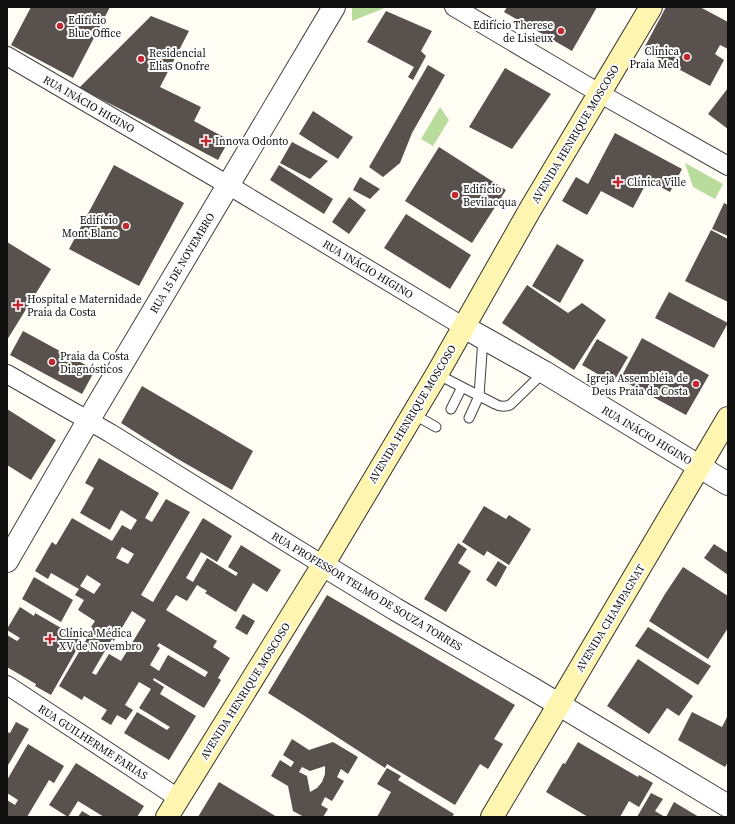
<svg xmlns="http://www.w3.org/2000/svg" width="735" height="824" font-family="'Source Serif 4',serif">
<style>
.forest{fill:#b9db9c}
.building{fill:#59514d;fill-rule:evenodd}
.lines{fill:none;stroke-linecap:round;stroke-linejoin:round}
.service-casing{stroke:#434343;stroke-width:11}
.minor-casing{stroke:#434343;stroke-width:20}
.tertiary-casing{stroke:#434343;stroke-width:24}
.secondary-casing{stroke:#323232;stroke-width:24}
.service{stroke:#fff;stroke-width:9}
.minor{stroke:#fff;stroke-width:18}
.tertiary{stroke:#fff;stroke-width:22}
.secondary{stroke:#fef5b0;stroke-width:22}
.poi-dot{fill:#c12831;stroke:#fff;stroke-width:1.5}
.labels{text-anchor:middle;stroke-width:4;stroke-linejoin:round;paint-order:stroke}
.poi-label{font-size:11px;fill:#101010;stroke:#fff;text-anchor:start}
.street-label{font-size:11px;fill:#101010;stroke:#fff}
</style>
<rect width="100%" height="100%" fill="#fffdf4"/>
<!-- forest -->
<path class="forest" d="M352,7H387L352,21Z
M440,107L449,120L433,146L421,139Z
M685,163L723,184L715,199L693,187Z"/>
<!-- building -->
<path class="building" d="M31,7H110L73,78L11,45Z
M507,7H597L572,51L504,12Z
M666,7H700L728,22V49L720,45L715,54L724,60L710,86L643,50Z
M386,11L432,31L421,51L426,56L413,80L408,77L414,67L367,42Z
M151,16L189,31L160,87L201,107L194,121L229,140L218,160L142,120L79,88Z
M428,65L445,75L412,133L400,163L383,177L369,167Z
M505,68L551,94L512,149L469,127Z
M728,88V129L708,114Z
M313,111L353,137L338,159L299,134Z
M615,133L682,169L670,192L648,180L633,208L601,191L587,215L562,201L576,177L588,184Z
M292,142L328,161L310,179L280,163Z
M439,147L506,190L472,243L405,201Z
M114,165L184,203L139,286L69,249Z
M279,165L333,199L324,214L270,180Z
M360,177L380,189L370,199L353,190Z
M349,197L366,210L349,234L332,222Z
M724,203L728,205V236L712,229Z
M406,214L471,255L450,289L384,248Z
M711,230L728,239V302L685,281Z
M7,242L51,269L7,340Z
M557,244L584,260L560,303L532,286Z
M527,285L568,313L582,303L606,320L574,370L502,323Z
M669,292L728,323L714,348L655,318Z
M23,331L95,370L82,394L10,355Z
M642,338L709,375L686,415L620,379Z
M597,339L628,357L613,383L582,365Z
M142,386L253,451L232,490L176,458L121,423Z
M7,409L56,440L31,480L7,465Z
M99,458L159,493L145,518L152,522L166,499L190,512L141,595L153,602L203,518L232,536L217,562L201,552L186,578L193,582L207,558L236,576L238,573L228,567L241,545L281,570L267,592L253,583L236,612L205,593L207,591L197,585L187,601L176,595L166,610L217,641L213,647L230,658L218,678L221,680L204,708L154,678L153,680L164,687L160,694L196,716L169,760L124,733L137,712L167,730L170,727L139,708L151,689L139,682L125,705L133,710L126,720L117,715L111,725L101,719L107,710L84,696L82,700L59,686L93,628L91,627L95,621L78,610L84,600L75,595L79,589L51,573L48,579L35,571L52,542L56,545L72,518L112,541L122,525L131,530L137,520L121,510L110,530L80,513L94,488L85,483ZM122,547L134,554L128,564L116,558ZM87,575L101,584L94,594L80,586ZM132,611L146,620L121,661L109,654L96,675L92,673L112,639L114,641ZM159,643L208,672L205,677L168,655L159,671L150,665L160,648L157,646Z
M484,506L506,519L509,515L531,529L509,565L487,551L484,556L462,542Z
M458,543L467,549L458,563L471,571L446,612L424,599Z
M714,544L728,553V575L704,558Z
M498,561L507,567L496,587L486,580Z
M683,567L728,596V628L708,659L649,621L665,594Z
M34,577L73,600L61,622L22,599Z
M327,595L515,705L494,739L503,744L488,769L480,764L455,805L387,764L385,768L300,713L268,693Z
M20,607L34,616L35,613L82,640L51,695L35,686L36,684L7,667V635L17,641L20,638L7,630V629Z
M243,614L255,621L247,635L235,628Z
M648,627L711,666L698,685L635,646Z
M638,659L693,696L679,716L667,708L649,734L607,706Z
M692,712L722,727L728,715V762L725,767L678,740Z
M16,722L29,729L7,767V732L10,733Z
M292,739L309,750L333,742L358,757L348,774L341,769L337,777L344,781L332,801L325,797L321,805L328,809L323,817H304L293,811L288,786L271,776L280,760L291,767L294,762L283,755ZM325,766V774L322,782L317,788L310,792L307,776L299,772L302,767L310,771Z
M578,742L638,777L639,775L653,783L639,807L629,801L620,817H588L546,792L563,763L565,764Z
M28,744L64,766L54,783L49,780L27,817H7V800L15,805L18,800L7,793V780Z
M76,763L144,806L137,817H104L78,801L68,817L49,805Z
M387,768L401,776L398,780L454,814L452,817H377L391,792L377,784Z
M219,782L277,817H198Z
M651,793L663,799L655,811L665,817H637Z
M674,802L699,817H666Z
M82,811L92,817H78Z"/>
<g class="lines">
<!-- service casing -->
<g class="service-casing">
<path id="service" d="M437,374L462,387L451,409
M462,387L495,404C500,407 504,407 510,405L544,372
M413,414L436,427
M469,418L479,396L483,338"/>
</g>
<!-- minor casing -->
<g class="minor-casing">
<path id="minor" d="M454,7L599,93L728,166
M7,56L228,185L464,327
M7,374L110,433L323,565
M7,685L178,798"/>
</g>
<!-- tertiary casing -->
<g class="tertiary-casing">
<path id="tertiary" d="M464,327L544,372L728,484
M7,561L88,421L334,7
M323,565L395,609L533,689L728,806"/>
</g>
<!-- secondary casing -->
<g class="secondary-casing">
<path id="secondary" d="M167,817L323,565L437,374L531,208L651,7
M492,817L545,728L728,418"/>
</g>
<!-- service -->
<use href="#service" class="service"/>
<!-- minor -->
<use href="#minor" class="minor"/>
<!-- tertiary -->
<use href="#tertiary" class="tertiary"/>
<!-- secondary -->
<use href="#secondary" class="secondary"/>
</g>
<!-- markers -->
<g class="poi-dot">
<circle cx="60" cy="26" r="4"/>
<circle cx="561" cy="31" r="4"/>
<circle cx="687" cy="57" r="4"/>
<circle cx="141" cy="59" r="4"/>
<path d="M204 135h4v4h4v4h-4v4h-4v-4h-4v-4h4z"/>
<path d="M616 176h4v4h4v4h-4v4h-4v-4h-4v-4h4z"/>
<circle cx="455" cy="195" r="4"/>
<circle cx="126" cy="226" r="4"/>
<path d="M16 299h4v4h4v4h-4v4h-4v-4h-4v-4h4z"/>
<circle cx="52" cy="362" r="4"/>
<circle cx="696" cy="384" r="4"/>
<path d="M48 633h4v4h4v4h-4v4h-4v-4h-4v-4h4z"/>
</g>
<g class="labels">
<!-- poi labels -->
<g class="poi-label">
<text x="68" y="24">Edifício<tspan x="68" dy="13">Blue Office</tspan></text>
<text x="553" y="29" text-anchor="end">Edifício Therese<tspan x="553" dy="13">de Lisieux</tspan></text>
<text x="679" y="55" text-anchor="end">Clínica<tspan x="679" dy="13">Praia Med</tspan></text>
<text x="149" y="57">Residencial<tspan x="149" dy="13">Elias Onofre</tspan></text>
<text x="215" y="145">Innova Odonto</text>
<text x="627" y="186">Clínica Ville</text>
<text x="463" y="193">Edifício<tspan x="463" dy="13">Bevilacqua</tspan></text>
<text x="118" y="224" text-anchor="end">Edifício<tspan x="118" dy="13">Mont Blanc</tspan></text>
<text x="27" y="303">Hospital e Maternidade<tspan x="27" dy="13">Praia da Costa</tspan></text>
<text x="60" y="360">Praia da Costa<tspan x="60" dy="13">Diagnósticos</tspan></text>
<text x="688" y="382" text-anchor="end">Igreja Assembléia de<tspan x="688" dy="13">Deus Praia da Costa</tspan></text>
<text x="59" y="637">Clínica Médica<tspan x="59" dy="13">XV de Novembro</tspan></text>
</g>
<!-- street labels -->
<g class="street-label">
<text transform="translate(89 104) rotate(30)" y="4">RUA INÁCIO HIGINO</text>
<text transform="translate(575 134) rotate(-59)" y="4">AVENIDA HENRIQUE MOSCOSO</text>
<text transform="translate(182 263) rotate(-59)" y="4">RUA 15 DE NOVEMBRO</text>
<text transform="translate(368 269) rotate(31)" y="4">RUA INÁCIO HIGINO</text>
<text transform="translate(412 414) rotate(-59)" y="4">AVENIDA HENRIQUE MOSCOSO</text>
<text transform="translate(647 435) rotate(31)" y="4">RUA INÁCIO HIGINO</text>
<text transform="translate(367 591) rotate(31)" y="4">RUA PROFESSOR TELMO DE SOUZA TORRES</text>
<text transform="translate(610 618) rotate(-59)" y="4">AVENIDA CHAMPAGNAT</text>
<text transform="translate(245 691) rotate(-58)" y="4">AVENIDA HENRIQUE MOSCOSO</text>
<text transform="translate(93 742) rotate(33)" y="4">RUA GUILHERME FARIAS</text>
</g>
</g>
<!-- border -->
<rect width="735" height="824" fill="none" stroke="#101010" stroke-width="16"/>
</svg>
